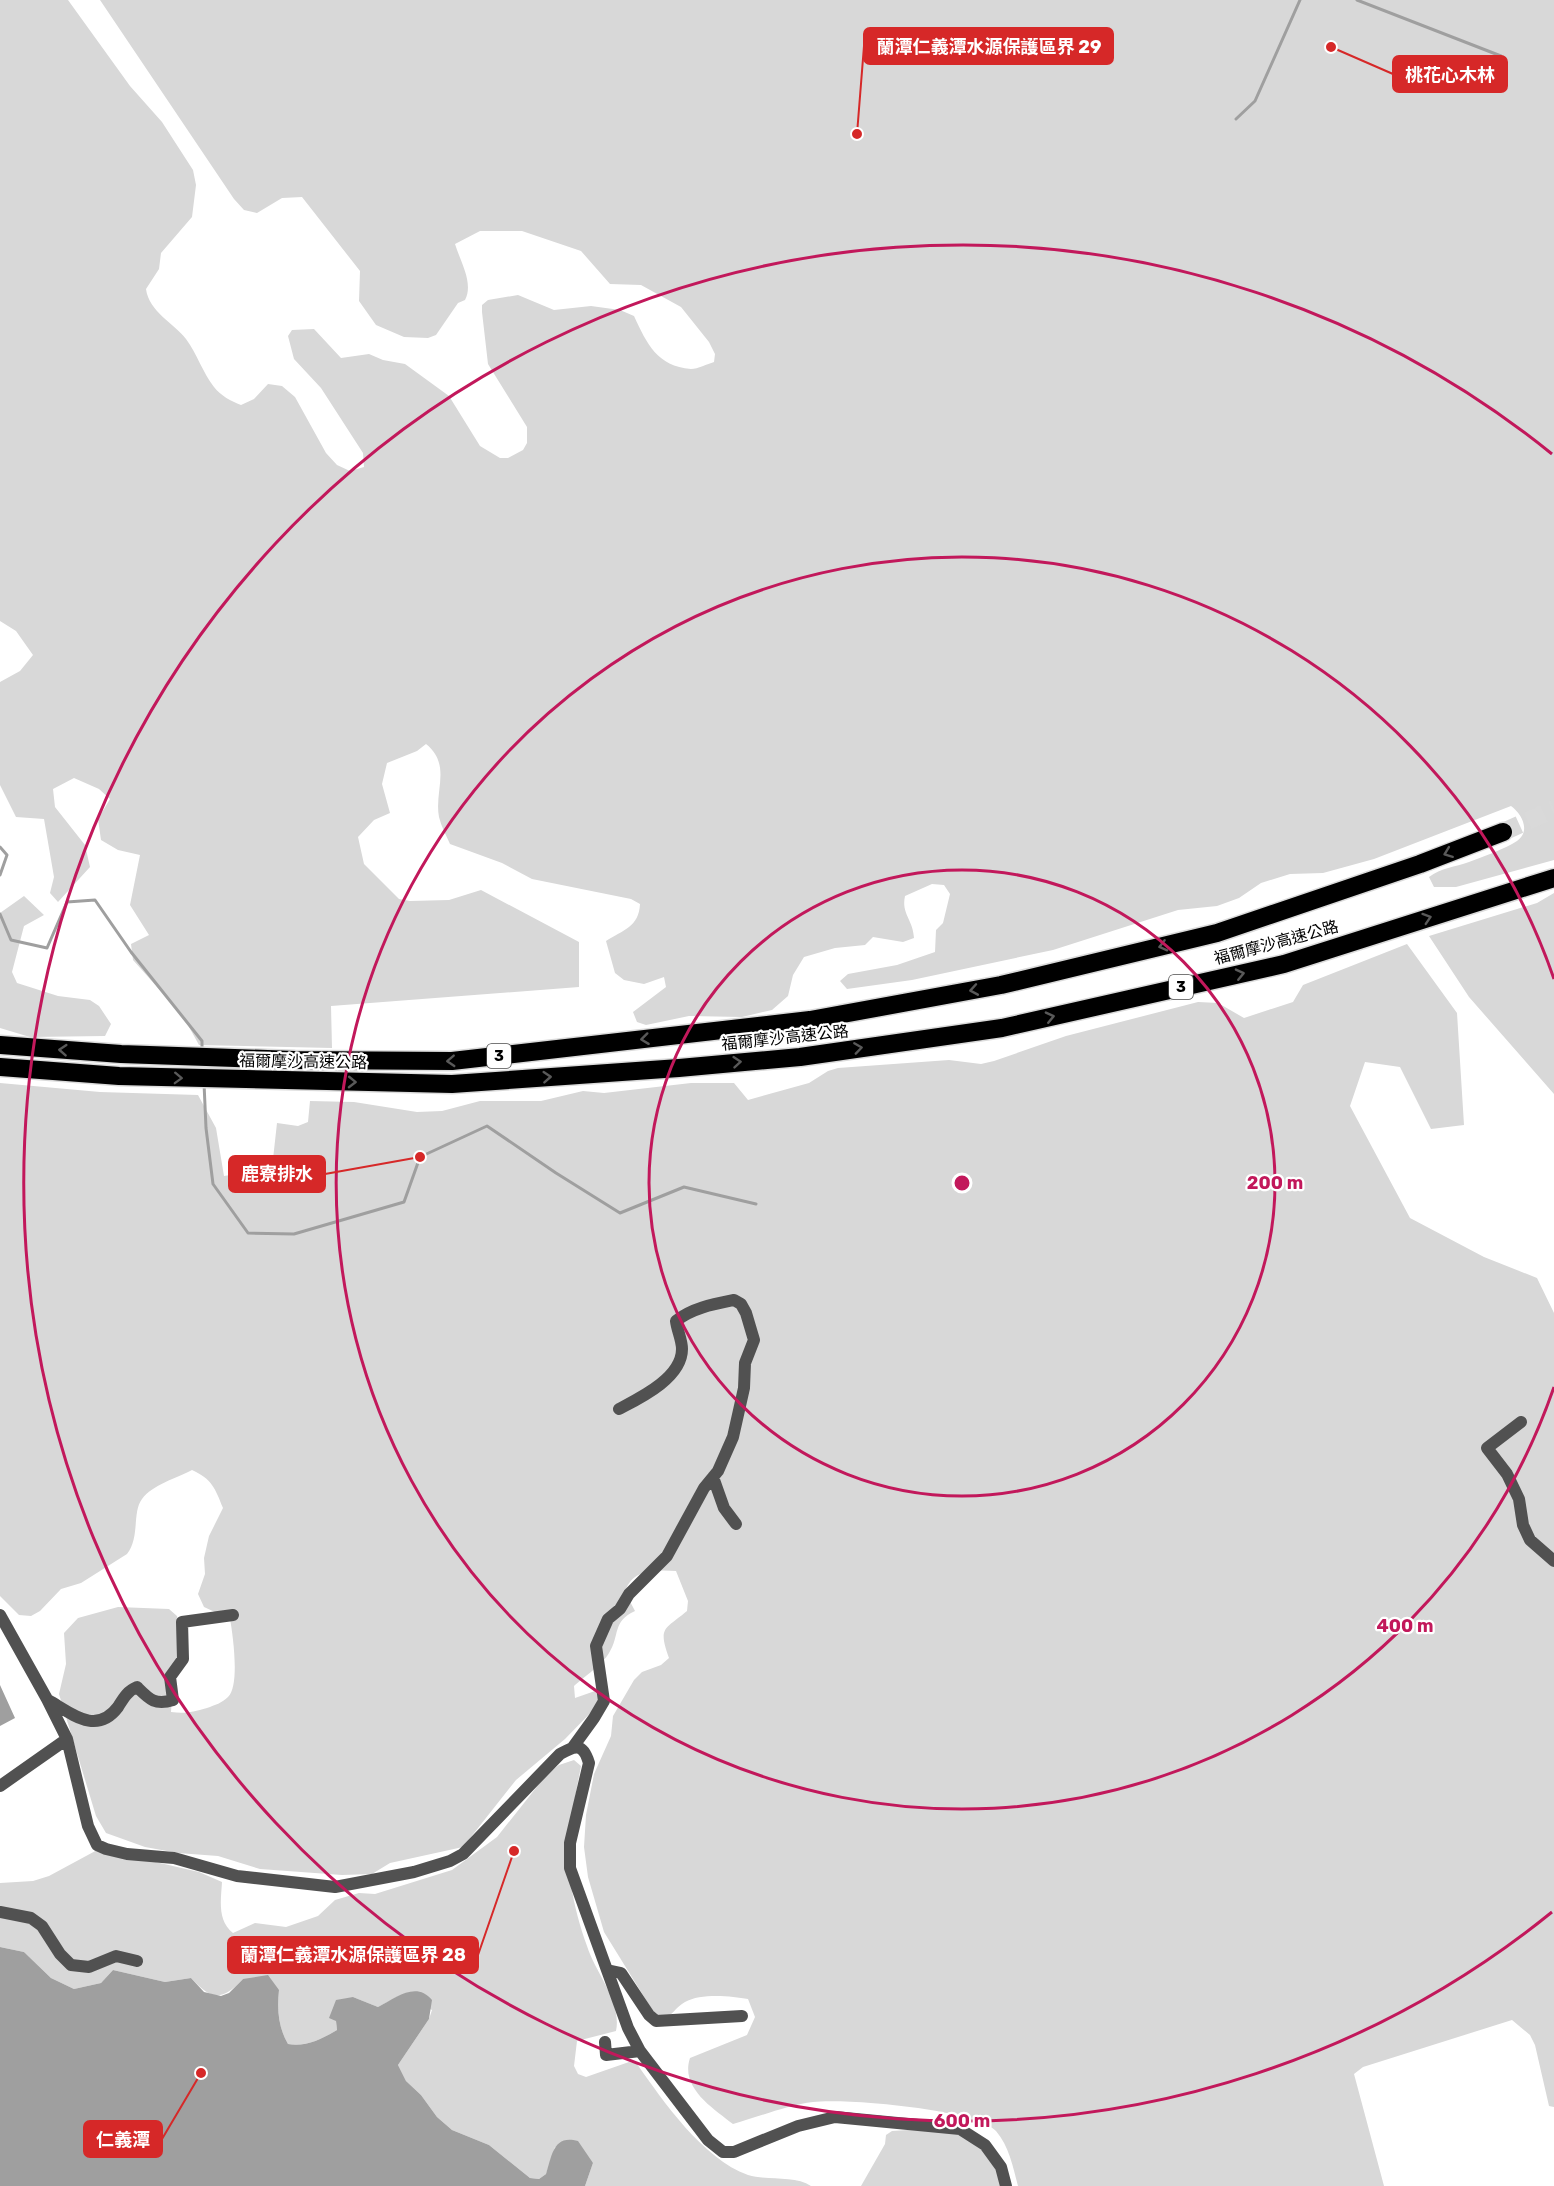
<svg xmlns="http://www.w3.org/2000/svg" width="1554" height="2186" font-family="Rubik,'Noto Sans TC',sans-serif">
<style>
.green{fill:#d8d8d8}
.water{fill:#9f9f9f}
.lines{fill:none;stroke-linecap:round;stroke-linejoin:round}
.stream{stroke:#9f9f9f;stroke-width:3}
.highway-tunnel{stroke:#d9d9d9;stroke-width:18;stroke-dasharray:18 9;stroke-linecap:butt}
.highway-casing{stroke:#dbdbdb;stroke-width:21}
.street{stroke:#515151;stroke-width:12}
.highway{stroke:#000;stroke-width:18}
.oneway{stroke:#595959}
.ring{fill:none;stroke:#c2185b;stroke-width:3}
.labels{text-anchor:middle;stroke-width:4.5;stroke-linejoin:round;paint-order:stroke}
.shield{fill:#fff;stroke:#4c4c4c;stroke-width:1.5}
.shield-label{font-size:15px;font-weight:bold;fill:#000}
.street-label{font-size:16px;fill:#000;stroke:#fff}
.centre{fill:#c2185b;stroke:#fff;stroke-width:3}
.ring-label{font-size:18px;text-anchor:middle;font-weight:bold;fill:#c2185b;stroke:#fff;stroke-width:4.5;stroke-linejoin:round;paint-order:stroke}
.leader{fill:none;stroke:#d62828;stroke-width:2}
.callout-dot{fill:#d62828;stroke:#fff;stroke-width:2}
.callout{fill:#d62828;stroke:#d62828;stroke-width:2}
.callout-label{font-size:18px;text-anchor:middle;font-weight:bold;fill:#fff}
</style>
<rect width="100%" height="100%" fill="#fff"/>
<!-- green -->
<path class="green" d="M0,0H68L130,86L162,122L193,170L196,185L192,217L161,253L159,269L146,289C149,312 174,323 186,339C197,354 203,373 214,387C221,396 231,401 241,405L254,399L268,384L282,386L295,397L326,453L337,465L350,471L364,467L363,453L321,388L294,359L288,336L292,330L314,329L341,358L369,354L383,360L405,364L449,396L480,446L500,458H508L523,450L527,443V427L488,364L482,312V305L488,300L518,295L554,310L591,306L620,310L634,316C647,344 657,366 691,369C698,369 707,364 714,362L715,354L709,342L681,307L641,285L610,284L581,251L522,231H480L455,244C460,261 474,283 465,300L458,303L436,335L428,338L404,337L376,325L359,301L360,271L302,197L282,198L257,213L244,210L234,199L100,0H1554V860L1456,887H1434L1429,877C1441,868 1455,867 1469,862C1482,857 1505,849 1517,841C1531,831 1522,814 1511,806L1374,859L1323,873L1290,874L1261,883L1239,898L1217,906L1178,910L1053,950L912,980L847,989L840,981L848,974L897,965L935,952L936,930L943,923L950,894L944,885L932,884L905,896C901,914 913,919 914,938L903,942L873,937L865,945L835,948L804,957L793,975L788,996L772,1010L742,1017L689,1016L646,1025L637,1022L633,1012L666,987L664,977L644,984L624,980L615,973L606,941C623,930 639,927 640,904L631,899L532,879L502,863L450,844C446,835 441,826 439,817C434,791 452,765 426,744L417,751L387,763L382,784L390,813L374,820L358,837L364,864L399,899L410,901L449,900L481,890L579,942V987L331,1006L332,1048L199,1045L183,1016L133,960L131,944L149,935L130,905L140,855L118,850L101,840L98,819L110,799L99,789L74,778L53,789L55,807L85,845L90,867L58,902L50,893L54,877L44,819L16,817L0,785V682L20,671L33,655L16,631L0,621Z
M1554,893V1094L1469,997L1429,936L1537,903Z
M24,896L44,915L24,926L12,972L17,983L58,996L90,1000L99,1006L111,1024L105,1036L30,1037L0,1028V913Z
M1407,944L1457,1013L1464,1125L1431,1129L1400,1067L1365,1062L1350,1106L1410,1218L1484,1257L1537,1278L1554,1313V2107L1549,2106L1535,2045L1530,2035L1512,2020L1363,2067L1354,2074L1384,2186H1018C1013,2167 1009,2146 996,2131C976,2109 844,2098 813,2102C788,2105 758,2117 733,2124C713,2108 680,2088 690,2058L747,2035L755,2017L748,1999C731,1996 701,1993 685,2002C674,2008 673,2017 659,2021L604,1932L588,1877L584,1847L586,1815L594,1774L611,1736L613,1716L634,1680L642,1672L661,1665L669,1658C658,1627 664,1630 687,1611L688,1601L676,1571C655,1570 632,1569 625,1592L635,1611C612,1621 620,1636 609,1653C603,1664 584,1677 574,1686L575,1698L595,1691H605L602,1701L565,1739L516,1780L463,1847L390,1863L372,1874L342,1875L260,1869L218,1856L178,1853L145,1847L106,1833L96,1816L59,1694L66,1664L64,1633L78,1618L118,1607L169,1609L177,1616L182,1647L174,1666L171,1712C185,1714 193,1712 207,1708C215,1705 222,1703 228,1697C240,1686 233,1635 230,1619L204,1607L198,1594L205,1574L204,1558L209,1536L223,1508C215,1488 212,1479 192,1470C177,1478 152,1485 142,1499C132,1512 140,1538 127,1554L81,1583L61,1589L40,1611L31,1616L19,1615L0,1596V1083L100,1092L198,1095L216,1128L224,1176L272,1168L277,1123L298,1126L308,1122L310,1101L354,1102L417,1112L442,1111L480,1101H541L583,1091L604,1093L691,1083H734L748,1100L809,1083L828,1071L838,1068L949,1060L981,1064L994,1061L1066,1036L1198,1002L1218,1003L1244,1018L1293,1002L1303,985Z
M574,1760L581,1766C574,1803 564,1847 571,1884C574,1905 580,1927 587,1946C596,1974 622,2002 616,2031L577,2041L574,2066L578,2074L586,2077L629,2062L637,2064C663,2101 703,2159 748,2175C767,2181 795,2175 811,2186H585L593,2163L555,2147L546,2174L539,2179L530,2178L489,2145L452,2130L437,2117L421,2095L406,2081L398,2065L429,2019L432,2010L401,1995L378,2007L353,1997L336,2021L337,2030C322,2039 306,2047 288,2044C278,2027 277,2009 279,1990L243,1979C222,2001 212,2001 191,1978L165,1982L113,1970L101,1983L74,1989L51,1978L24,1952L0,1947V1883L33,1881L49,1876L99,1849L199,1872L222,1882C221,1900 217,1920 233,1933L255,1923L286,1927L318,1916L335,1900L359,1893L375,1894L452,1870L497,1837L547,1774L559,1765Z
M940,2128C971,2134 997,2156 1005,2186H861L885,2144L886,2135L892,2131Z"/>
<!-- water -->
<path class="water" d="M0,1685L15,1718L0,1726Z
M0,1947L24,1952L51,1978L74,1989L101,1983L113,1970L165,1982L191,1978L204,1992L221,1996L229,1993L243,1979L268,1975L279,1990C277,2009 278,2027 288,2044C306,2047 322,2039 337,2030L336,2021L329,2018L336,2000L353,1997L378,2007C396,1998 416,1981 432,2000L429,2019L398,2065L406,2081L421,2095L437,2117L452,2130L489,2145L530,2178L539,2179L546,2174C552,2156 553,2134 578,2141L593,2163L585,2186H0Z"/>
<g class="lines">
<!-- stream -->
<path class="stream" d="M1357,0L1501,56
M1236,119L1255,101L1300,0
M0,847L7,855L0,875
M0,914L11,940L47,948L67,902L95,900L131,952L202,1041V1050
M204,1083L206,1128L213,1184L248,1233L294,1234L404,1202L420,1157L487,1126L556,1173L620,1213L684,1187L756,1204"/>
<!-- highway-tunnel -->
<path class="highway-tunnel" d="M1503,832L1554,809"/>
<!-- highway casing -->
<g class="highway-casing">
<path id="highway" d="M0,1045L121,1054L295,1060L452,1061L810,1020L1001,985L1217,933L1420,864L1503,832
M0,1067L119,1076L452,1084L679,1068L800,1057L1002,1028L1284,964L1554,878"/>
</g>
<!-- street -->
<path class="street" d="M1521,1422L1487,1448L1507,1474L1519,1499L1523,1525L1530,1540L1554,1561
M713,1477L724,1508L736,1524
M0,1615L47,1699L67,1739L88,1826L97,1845L106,1849L127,1854L174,1858L237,1876L335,1887L414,1872L450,1861L463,1854L560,1754C576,1745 583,1743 589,1763L570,1843V1868L628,2028L640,2051L708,2140L723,2152H734L798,2126L835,2117L960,2129L985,2145L1001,2167L1006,2186
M48,1700C71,1713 96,1736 118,1707C123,1699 127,1691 137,1687C149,1699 155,1706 173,1700L170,1677L183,1659L182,1622L233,1615
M573,1747L594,1718L604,1701L596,1646L608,1619L620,1609L629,1594L667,1556L704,1488L718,1471L733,1437L744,1388L745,1363L754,1340L746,1313L741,1304L734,1300C714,1304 692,1308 676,1321C677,1330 682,1340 682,1349C682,1378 640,1398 619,1409
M0,1786L67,1739
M0,1912L31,1918L42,1926L60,1954L71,1965L89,1967L116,1956L137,1961
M607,1970L621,1973L649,2015L656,2021L742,2016
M605,2042L606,2055L640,2051"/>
<!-- highway -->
<use href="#highway" class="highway"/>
</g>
<!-- one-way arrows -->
<defs><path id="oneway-chevron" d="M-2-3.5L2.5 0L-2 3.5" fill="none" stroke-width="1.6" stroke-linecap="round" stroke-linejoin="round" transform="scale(1.5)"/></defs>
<g class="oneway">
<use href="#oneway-chevron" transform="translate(1448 853) rotate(159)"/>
<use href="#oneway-chevron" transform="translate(1427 918) rotate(-18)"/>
<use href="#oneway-chevron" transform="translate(1163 946) rotate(166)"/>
<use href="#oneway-chevron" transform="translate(1240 974) rotate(-13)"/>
<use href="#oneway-chevron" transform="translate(974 990) rotate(170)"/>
<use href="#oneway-chevron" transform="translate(1050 1017) rotate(-13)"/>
<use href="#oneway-chevron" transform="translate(645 1039) rotate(173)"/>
<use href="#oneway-chevron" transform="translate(858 1048) rotate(-8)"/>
<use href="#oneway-chevron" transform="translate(63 1050) rotate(-176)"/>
<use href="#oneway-chevron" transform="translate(451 1061) rotate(177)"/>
<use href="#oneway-chevron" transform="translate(737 1062) rotate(-5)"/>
<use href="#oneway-chevron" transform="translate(547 1077) rotate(-4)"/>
<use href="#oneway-chevron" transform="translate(178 1078) rotate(2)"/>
<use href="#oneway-chevron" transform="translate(352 1082) rotate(1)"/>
</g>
<!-- distance rings -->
<g class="ring">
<circle cx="962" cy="1183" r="313"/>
<path d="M1554 1387A626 626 0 1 1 1554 979"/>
<path d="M1552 1912A938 938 0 1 1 1552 454"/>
</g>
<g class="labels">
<!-- shield labels -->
<g class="shield">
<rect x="1169" y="975" width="24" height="24" rx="4.5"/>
<rect x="487" y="1044" width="24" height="24" rx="4.5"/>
</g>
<g class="shield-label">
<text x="1181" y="992">3</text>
<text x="499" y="1061">3</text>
</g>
<!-- street labels -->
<g class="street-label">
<text transform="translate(1276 942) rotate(-15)" y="6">福爾摩沙高速公路</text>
<text transform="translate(785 1037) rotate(-6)" y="6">福爾摩沙高速公路</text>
<text transform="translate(303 1061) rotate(1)" y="6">福爾摩沙高速公路</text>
</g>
</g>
<circle cx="962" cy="1183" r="9" class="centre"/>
<g class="ring-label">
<text x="1275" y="1189">200 m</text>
<text x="1405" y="1632">400 m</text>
<text x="962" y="2127">600 m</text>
</g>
<!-- callouts -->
<path class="leader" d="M857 134L864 46M1331 47L1393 74M420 1157L325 1174M514 1851L478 1955M201 2073L162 2139"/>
<g class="callout-dot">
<circle cx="857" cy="134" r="6"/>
<circle cx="1331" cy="47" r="6"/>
<circle cx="420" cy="1157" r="6"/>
<circle cx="514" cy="1851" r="6"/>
<circle cx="201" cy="2073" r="6"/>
</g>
<g class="callout">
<rect x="864" y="28" width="249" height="36" rx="6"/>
<rect x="1393" y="56" width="114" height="36" rx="6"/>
<rect x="229" y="1156" width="96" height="36" rx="6"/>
<rect x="228" y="1937" width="250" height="36" rx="6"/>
<rect x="84" y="2121" width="78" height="36" rx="6"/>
</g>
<g class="callout-label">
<text x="989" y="53">蘭潭仁義潭水源保護區界 29</text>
<text x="1450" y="81">桃花心木林</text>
<text x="277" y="1180">鹿寮排水</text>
<text x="353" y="1961">蘭潭仁義潭水源保護區界 28</text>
<text x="123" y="2146">仁義潭</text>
</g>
</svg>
